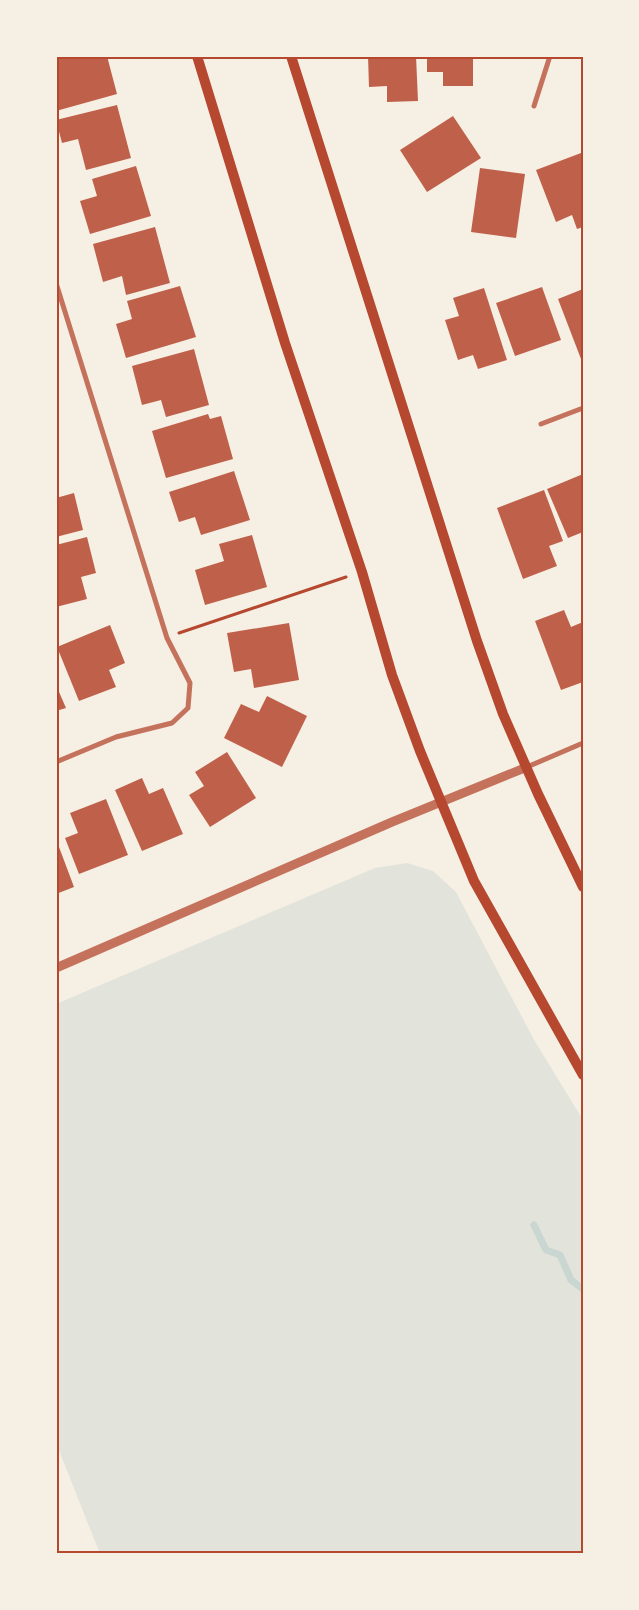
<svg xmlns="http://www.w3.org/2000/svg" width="639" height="1610" font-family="Signika,sans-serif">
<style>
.green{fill:#e2e4dc}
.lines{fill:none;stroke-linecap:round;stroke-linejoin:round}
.stream{stroke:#c9d6d2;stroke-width:7}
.building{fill:#bf614a}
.path{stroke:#b5482f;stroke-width:3}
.minor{stroke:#c5725c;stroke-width:5}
.tertiary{stroke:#c5725c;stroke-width:9}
.secondary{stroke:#b5482f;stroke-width:10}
.neatline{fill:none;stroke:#b5482f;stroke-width:2}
</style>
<rect width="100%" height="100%" fill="#f6efe4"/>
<!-- green -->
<path class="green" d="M407,863L433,871L456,892L533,1038L583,1120V1554H100L56,1443V1004L375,868Z"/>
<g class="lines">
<!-- stream -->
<path class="stream" d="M534,1225L546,1250L560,1255L571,1280L583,1289"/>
</g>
<!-- building -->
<path class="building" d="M66,56H107L117,94L56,111V77H58L56,59Z
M368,56H416L418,101L387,102V86L369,87Z
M427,56H473V86H443V72H427Z
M117,105L131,158L86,170L78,139L62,143L56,120Z
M453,116L481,158L427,192L400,150Z
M581,153L583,157V227L577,229L572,215L556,222L536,170Z
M136,166L151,216L90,234L80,201L97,196L92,179Z
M480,168L525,174L516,238L471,232Z
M155,227L170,283L126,295L122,276L103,282L93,244Z
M180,286L196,337L126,358L116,324L132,319L127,301Z
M542,287L561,340L515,356L496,303Z
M484,288L507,360L478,369L473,355L458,360L445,320L459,316L453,298Z
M583,289V359H581L558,299Z
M194,349L209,405L166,417L161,400L142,405L132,366Z
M208,414L210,419L221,416L233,459L166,478L152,431Z
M234,471L250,520L201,535L195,517L179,522L169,492Z
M583,474V532L568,538L547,489Z
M544,490L563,541L549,546L557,566L523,579L497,508Z
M74,493L83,530L56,537V498Z
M252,535L267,587L205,605L195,570L224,561L219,544Z
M87,537L96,573L81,577L87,599L56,607V545Z
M564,610L571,627L583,622V682L561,690L535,621Z
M289,623L299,680L254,688L251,669L234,672L227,633Z
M110,625L125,663L109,670L116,687L79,701L57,647Z
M56,685L66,708L56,711Z
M267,696L307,716L282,767L224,738L241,704L259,712Z
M227,752L256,798L210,827L189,795L204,786L195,772Z
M142,778L149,794L163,788L183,834L142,851L115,790Z
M106,799L128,855L79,874L65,838L78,833L70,813Z
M56,839L74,887L56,894Z"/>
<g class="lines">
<!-- path -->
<path class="path" d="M179,633L346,577"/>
<!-- minor -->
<path class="minor" d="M534,106L550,56
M56,283L167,638L190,683L188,708L172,723L116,737L56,762
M541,424L583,408
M527,767L583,743"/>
<!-- tertiary -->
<path class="tertiary" d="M56,968L392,822L527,767"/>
<!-- secondary -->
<path class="secondary" d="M197,56L285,343L362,572L392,675L420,751L474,881L583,1075
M291,56L477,641L503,714L538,794L583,887"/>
</g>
<!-- border -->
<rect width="639" height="1610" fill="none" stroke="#f6efe4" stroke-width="115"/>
<rect x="58" y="58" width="524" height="1494" class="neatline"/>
</svg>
